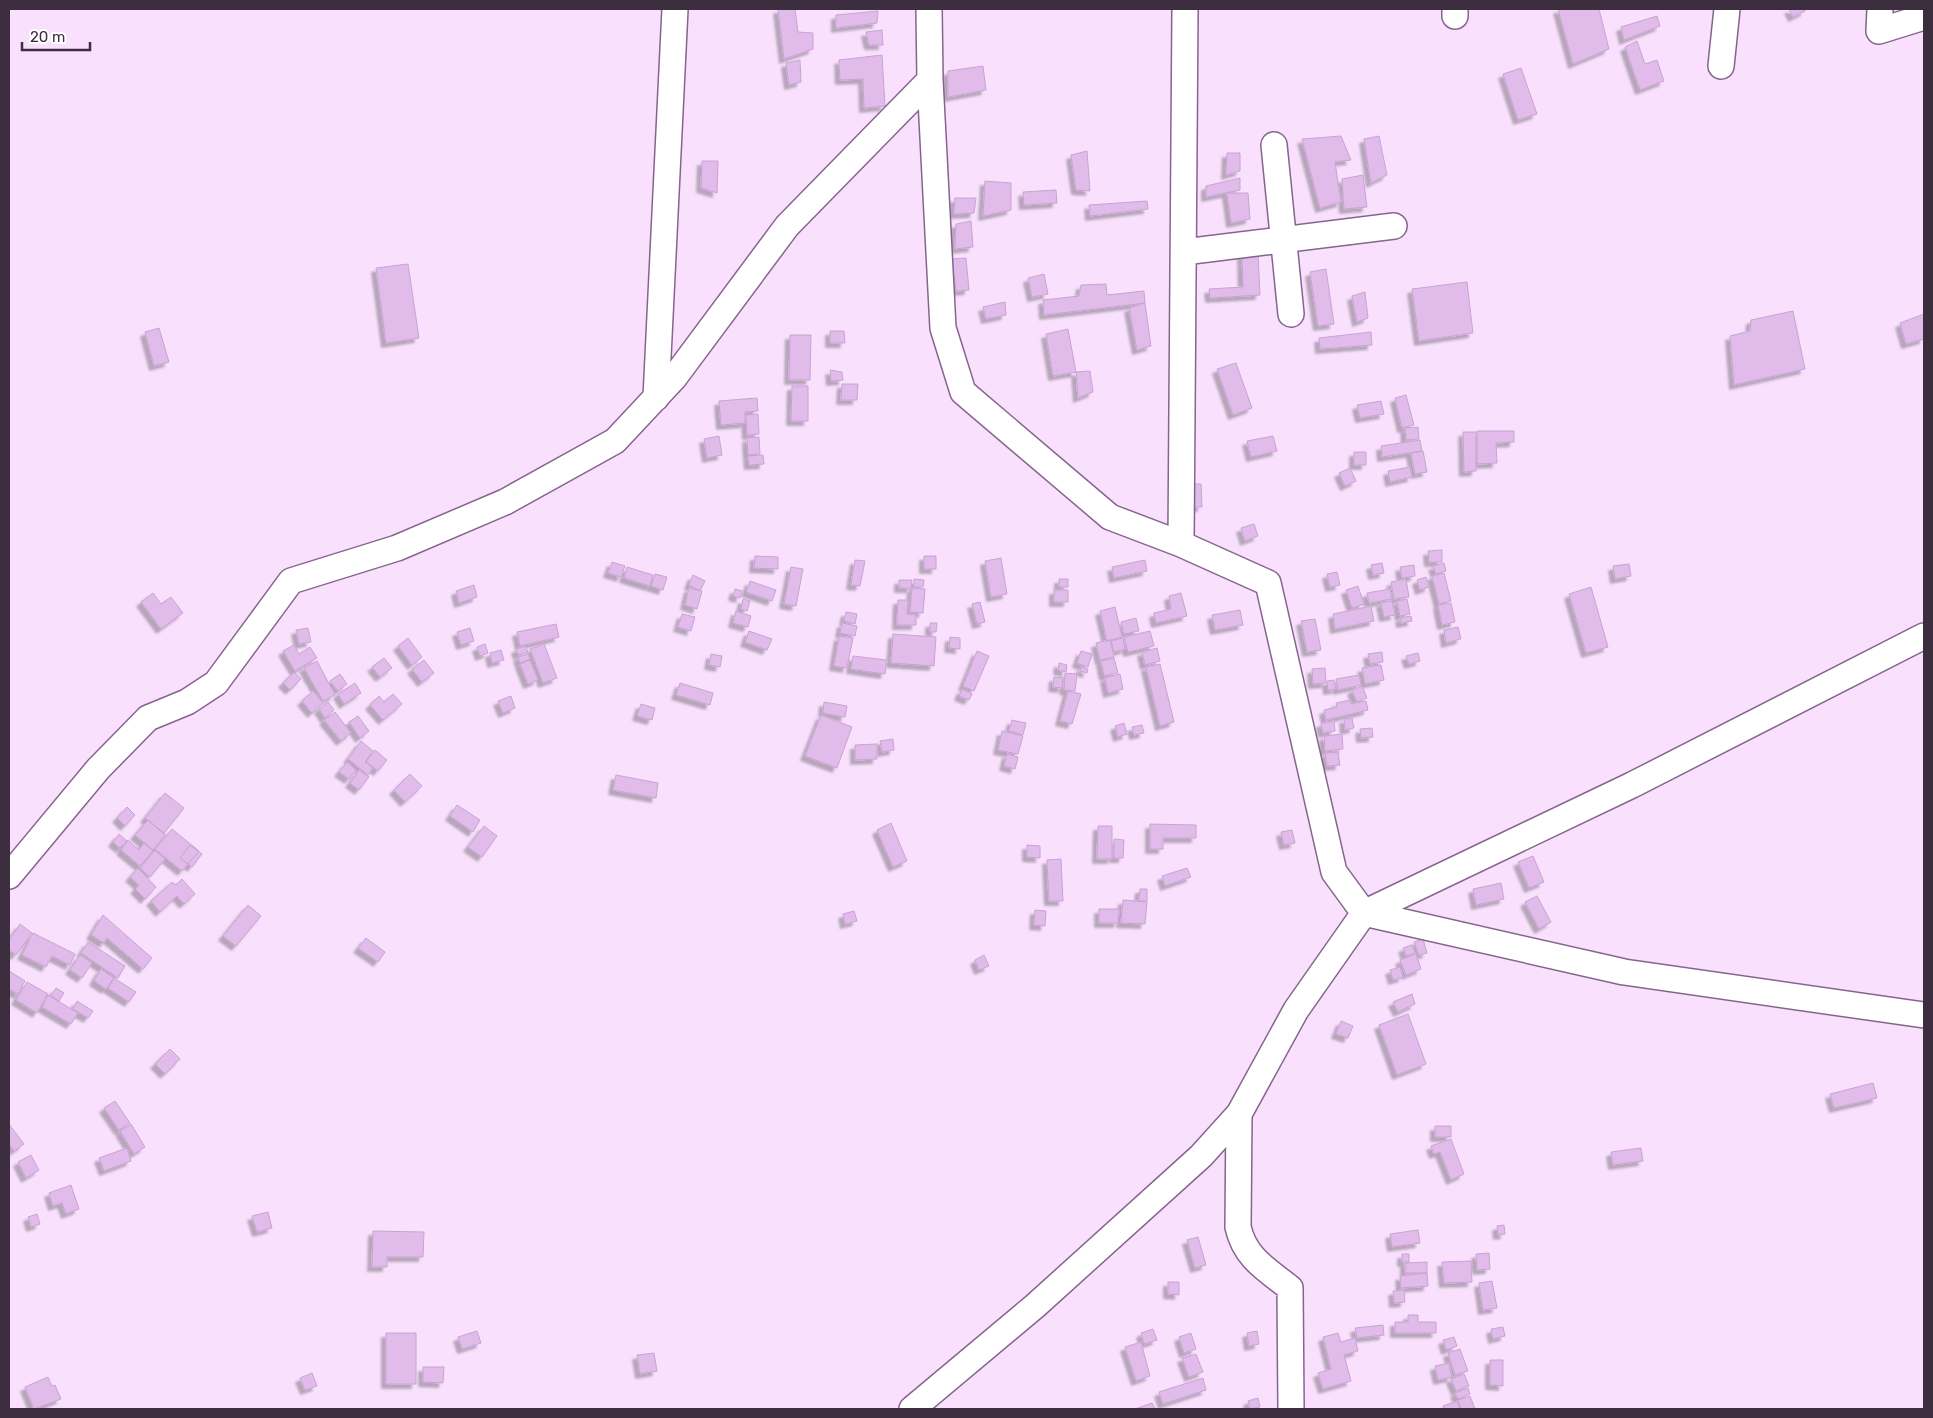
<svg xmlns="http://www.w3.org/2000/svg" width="1933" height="1418" font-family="Rubik,sans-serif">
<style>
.building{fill:#e1bbe9;stroke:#c8a3d1;filter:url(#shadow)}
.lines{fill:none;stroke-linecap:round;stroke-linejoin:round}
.minor-casing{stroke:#87648e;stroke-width:28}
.minor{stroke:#fff;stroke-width:25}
</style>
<defs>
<filter id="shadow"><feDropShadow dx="-4.5" dy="4.5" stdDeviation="1" flood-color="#0004"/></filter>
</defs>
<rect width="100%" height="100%" fill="#f9e1fe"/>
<!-- building -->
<path class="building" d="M778,9H795L798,32L813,33V49L784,59Z
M1558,9H1599L1609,49L1573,64Z
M1789,9H1805V11L1793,17Z
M878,11L877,23L836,28V15Z
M1657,16L1660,26L1624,40L1621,27Z
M882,30L883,45H869L866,32Z
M1637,41L1645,64L1657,60L1664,81L1640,90L1625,47Z
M882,55L885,106L864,108L863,79L840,80L839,60Z
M800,60L801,82L789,85L786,63Z
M983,66L986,90L948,97V71Z
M1521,68L1537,114L1518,120L1503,74Z
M1341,136L1351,160L1335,162L1341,202L1320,208L1302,139Z
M1379,136L1387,175L1371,183L1364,139Z
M1087,151L1090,191L1076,190L1071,155Z
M1227,153H1240V171L1226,175Z
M702,161H718L717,193L701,188Z
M1363,175L1367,207L1344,209L1342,179Z
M1240,178V190L1206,197V186Z
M985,181L1011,183V210L983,216Z
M1056,190L1057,203L1024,205L1023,192Z
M1227,193H1248L1250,219L1231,223Z
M955,198H976L974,213L954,214Z
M1147,201L1148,209L1090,216L1089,205Z
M971,221L973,247L955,249L956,224Z
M1258,253L1260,295L1210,298L1209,289L1243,287L1242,254Z
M966,258L969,290L956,291L952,259Z
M408,264L419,338L386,343L376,268Z
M1326,269L1334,324L1318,326L1310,272Z
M1044,274L1048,294L1032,297L1028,278Z
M1467,282L1473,333L1419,341L1412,289Z
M1106,284L1107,295L1144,291L1145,303L1044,315L1043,300L1079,296L1081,285Z
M1365,292L1368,318L1357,322L1352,296Z
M1005,302L1006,315L986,319L983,307Z
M1145,303L1151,346L1137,350L1129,308Z
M1793,311L1805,369L1734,385L1730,336L1750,331L1751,320Z
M1924,314V339L1906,344L1900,323Z
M159,328L169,362L154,366L145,332Z
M1068,329L1076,372L1053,376L1046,334Z
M830,331H844L845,343H830Z
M1371,332L1372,345L1320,349L1319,338Z
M790,335H811L810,380H789Z
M1236,363L1252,408L1233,415L1217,369Z
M830,370L842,372L843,380L831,381Z
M1090,371L1093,392L1078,398L1076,372Z
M842,384H858L857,400H841Z
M792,386H808V421H791Z
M1406,395L1414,425L1402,428L1395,398Z
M757,398L758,411L745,412V423L721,425L719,401Z
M1381,401L1384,414L1360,418L1357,405Z
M758,414L759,434L747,435L746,415Z
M1418,427L1419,439L1406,440L1405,428Z
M1477,431H1514V442L1496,443L1497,463L1477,464Z
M1463,432H1476V471L1464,472Z
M719,436L722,455L707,458L704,439Z
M1273,436L1277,451L1251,457L1247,441Z
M759,437L760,454L748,455L747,438Z
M1420,440L1422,451L1382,457L1381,446Z
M1423,451L1427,472L1415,474L1411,453Z
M1354,452H1366V465H1354Z
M763,455L764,464L749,465L748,456Z
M1410,467L1412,477L1390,482L1388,471Z
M1350,468L1356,481L1345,486L1339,473Z
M1190,484H1201L1202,507H1190Z
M1254,524L1258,536L1245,541L1241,528Z
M1442,550V562H1429L1428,551Z
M755,556L778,557V569L754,568Z
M924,556H936V569H924Z
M1001,558L1007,594L991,597L985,561Z
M855,560L865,561L860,586L851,585Z
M1145,560L1147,571L1114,578L1112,567Z
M612,562L625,566L621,577L608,573Z
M1382,563L1384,573L1373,575L1371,565Z
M1444,563L1446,571L1436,574L1433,566Z
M1629,564L1631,576L1615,579L1613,566Z
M1414,565L1415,576L1402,578L1400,567Z
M627,567L653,575L650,586L624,578Z
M791,567L803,569L796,606L784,604Z
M1337,572L1340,585L1330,587L1327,574Z
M1444,573L1451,601L1439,604L1432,576Z
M655,574L667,577L663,590L651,586Z
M693,575L705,581L700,591L689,585Z
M1426,577L1429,587L1420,590L1417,580Z
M914,579L924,580L923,587H914Z
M1059,579H1068V587H1059Z
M1406,579L1409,597L1394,599L1391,582Z
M899,580H912L911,588H899Z
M750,581L776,590L772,601L746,592Z
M474,585L477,597L459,603L456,591Z
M1358,586L1364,604L1352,608L1346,590Z
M1591,587L1608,647L1586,653L1569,594Z
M689,588L702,591L697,609L685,605Z
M912,588L925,589L923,613L910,612Z
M735,589L742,591L740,598L733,596Z
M1390,589L1392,599L1369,603L1367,593Z
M1054,590H1068V602H1054Z
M153,593L161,604L171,597L183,613L161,629L141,602Z
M1181,593L1187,616L1156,623L1154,613L1171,609L1169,596Z
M743,599L750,601L747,611L741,609Z
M1407,599L1410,614L1400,616L1397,601Z
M898,600H908L907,614L916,615V625H897Z
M1392,601L1395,615L1384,617L1381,603Z
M980,602L985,622L977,624L972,604Z
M1451,603L1455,622L1442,625L1438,605Z
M1371,606L1374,621L1335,629L1333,614Z
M1115,607L1122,637L1107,641L1100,611Z
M1240,610L1243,625L1215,630L1212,615Z
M736,611L751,616L748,627L733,623Z
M846,612L857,614L855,624L844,621Z
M682,614L695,617L691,631L678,627Z
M1411,616L1412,621L1401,623L1400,618Z
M1136,618L1139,631L1124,634L1121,622Z
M1315,619L1321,650L1307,652L1301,621Z
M842,623L857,626L855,636L840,633Z
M930,623H937L936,632H930Z
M556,624L559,637L520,646L517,632Z
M1458,627L1461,639L1446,643L1444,630Z
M308,628L311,642L299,644L296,630Z
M470,628L474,641L461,645L457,632Z
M749,631L772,639L767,650L745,642Z
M1150,631L1154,646L1128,652L1124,637Z
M893,634L936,637L934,666L891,663Z
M839,636L853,638L847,668L834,666Z
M950,637L960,638V649L949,648Z
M408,638L422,657L412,665L398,646Z
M1123,638L1125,649L1114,652L1111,641Z
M1110,640L1114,657L1100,660L1096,643Z
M485,644L488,653L480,656L477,647Z
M544,644L557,678L543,683L530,649Z
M294,645L299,654L310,647L317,658L295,671L283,651Z
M525,646L528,652L518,655L516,649Z
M1157,648L1160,661L1145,665L1142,652Z
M501,650L504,660L492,663L490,653Z
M977,651L989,656L974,691L963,686Z
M1081,651L1092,654L1088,667L1077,663Z
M1382,652L1383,662L1370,664L1368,654Z
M1418,653L1420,661L1409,664L1406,656Z
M528,654L530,659L520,663L518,657Z
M711,654L722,656L720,667L709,665Z
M853,656L887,660L885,674L851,669Z
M384,658L392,668L380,677L372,667Z
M1114,658L1118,673L1104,676L1101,661Z
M424,660L434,673L422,682L412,669Z
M530,660L538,680L528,684L520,664Z
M317,661L335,695L323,701L304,668Z
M1059,663L1067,665L1066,672L1058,670Z
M1160,664L1174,722L1160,726L1146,667Z
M1381,665L1384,680L1365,684L1362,668Z
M1081,667L1088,669L1087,673L1080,671Z
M1325,668L1326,683L1313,684L1312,669Z
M294,672L301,679L290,690L283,683Z
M1065,673L1077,674L1075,691L1064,690Z
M340,674L347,684L338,691L330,681Z
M1120,674L1123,689L1108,693L1105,678Z
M1359,675L1361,685L1338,690L1336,679Z
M1054,677L1063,678L1062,688L1053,687Z
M1334,680L1336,689L1328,690L1327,681Z
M355,683L361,693L344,704L338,694Z
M680,683L713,693L710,705L676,695Z
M1362,686L1367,698L1357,702L1352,690Z
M962,689L972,694L969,700L959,696Z
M313,691L323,703L312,713L302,701Z
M1068,691L1081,694L1072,724L1060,721Z
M393,694L402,704L383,720L370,705L379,696L384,702Z
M511,696L515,708L503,713L498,701Z
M1350,700L1351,704L1366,701L1368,710L1326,720L1324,710L1337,707L1336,703Z
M328,702L334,710L325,718L319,709Z
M824,702L847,706L845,717L823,713Z
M641,704L655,708L652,720L637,716Z
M335,712L351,733L341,741L324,720Z
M821,715L852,727L837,768L805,756Z
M358,716L369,731L360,738L349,722Z
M1352,718L1354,728L1345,730L1344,719Z
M1012,720L1026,723L1023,735L1009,731Z
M1334,721L1335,731L1323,733L1321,723Z
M1124,723L1127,734L1118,737L1115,726Z
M1142,725L1144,733L1134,735L1132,727Z
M1372,728L1373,737L1361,738L1360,729Z
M1002,731L1023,736L1018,754L998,750Z
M1342,734L1343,749L1325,751L1324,736Z
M893,739L894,750L882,752L880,741Z
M361,741L373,751L365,762L373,768L368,775L348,759Z
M877,744V759L855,760V745Z
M375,750L387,760L378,771L366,762Z
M1338,752L1340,765L1327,766L1325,753Z
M1007,754L1018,757L1015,769L1004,766Z
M347,762L356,770L349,779L339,772Z
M359,770L369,777L359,790L350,783Z
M410,774L422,786L405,802L394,790Z
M616,775L658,783L656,798L613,790Z
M165,793L184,808L164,833L145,818Z
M457,805L480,820L473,832L450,816Z
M127,807L135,815L125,826L117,818Z
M148,820L165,835L153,850L135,835Z
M891,823L907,861L893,867L877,830Z
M1150,824L1196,825V838H1163V849H1150Z
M484,826L497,836L482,857L468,847Z
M1098,826H1112V859H1097Z
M172,829L199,851L182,871L155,849Z
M1292,830L1295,843L1284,845L1281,832Z
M119,834L127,841L120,848L113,842Z
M1114,839L1124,840L1123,858H1114Z
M128,840L139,850L144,843L153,851L140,866L121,850Z
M190,845L202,854L192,867L180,858Z
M1027,845L1040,846V858L1027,857Z
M155,850L165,859L150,877L140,868Z
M1533,856L1544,882L1529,888L1518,862Z
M1061,859L1063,901H1049L1047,860Z
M138,868L156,887L145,899L135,889L139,885L130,877Z
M1187,868L1191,877L1165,886L1162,876Z
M182,879L195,894L184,904L177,896L160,912L151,901L172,882L176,885Z
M1501,883L1504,899L1476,905L1473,889Z
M1140,889H1147V901H1139Z
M1537,896L1551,922L1539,929L1525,902Z
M1123,900L1147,902L1145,924L1121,923Z
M248,905L261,916L236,946L223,936Z
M1099,909H1119L1118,923H1099Z
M1035,910L1046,911L1045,926L1034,925Z
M854,911L857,921L845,924L843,914Z
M103,915L152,958L143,969L107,938L104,943L91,935Z
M20,924L32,933L16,955L9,950V940Z
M33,933L75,954L70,965L52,956L46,967L22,955Z
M366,938L385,952L378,962L358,948Z
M1423,939L1427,953L1419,955L1414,942Z
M88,942L125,966L118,978L81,953Z
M1412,945L1415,953L1406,956L1403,948Z
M1416,954L1421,969L1406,975L1400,960Z
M80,955L92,963L82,978L70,970Z
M984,955L989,966L979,970L975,960Z
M1400,967L1403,977L1393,980L1390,970Z
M101,969L114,978L106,989L94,981Z
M9,971L25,981L18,994L9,989Z
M114,978L136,992L129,1002L108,988Z
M27,982L48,994L37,1013L16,1000Z
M56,988L64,993L59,1001L51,996Z
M1412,994L1415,1004L1398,1012L1393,1002Z
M48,995L78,1013L71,1024L42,1007Z
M77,1001L93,1011L88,1018L73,1009Z
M1408,1014L1426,1064L1397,1075L1379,1025Z
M1341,1021L1353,1026L1348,1038L1336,1034Z
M170,1049L180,1059L165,1074L155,1064Z
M1873,1083L1877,1098L1834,1108L1830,1094Z
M115,1101L130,1123L119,1130L104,1108Z
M9,1124L24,1144L14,1151L9,1144Z
M131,1124L145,1147L134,1154L120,1131Z
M1435,1126H1451V1137H1435Z
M1451,1139L1464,1174L1451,1180L1440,1152L1434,1154L1431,1146Z
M127,1148L131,1161L104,1171L99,1158Z
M1641,1148L1643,1161L1613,1165L1611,1152Z
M31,1155L39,1170L26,1178L18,1162Z
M71,1185L79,1209L66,1214L62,1203L53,1206L49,1193Z
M268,1212L272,1228L257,1232L252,1216Z
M37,1214L40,1224L31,1227L28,1217Z
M1504,1225L1505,1234L1498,1235L1497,1226Z
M1418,1230L1420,1243L1392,1247L1390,1234Z
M373,1231L424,1232L423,1257H387V1267H372Z
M1198,1237L1206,1265L1195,1268L1187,1240Z
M1489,1253L1490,1269L1477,1270L1476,1254Z
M1402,1254H1409V1262H1402Z
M1471,1261L1472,1282L1444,1283L1442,1262Z
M1427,1262V1273H1405V1263Z
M1427,1273L1428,1286L1401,1288L1400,1276Z
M1492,1281L1497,1308L1483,1310L1479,1283Z
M1168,1282H1179V1295L1168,1294Z
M1404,1290L1405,1302L1394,1303L1393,1291Z
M1408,1315H1418V1322H1436V1333H1395V1322H1408Z
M1383,1325L1384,1335L1357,1338L1355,1328Z
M1503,1327L1505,1336L1493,1339L1491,1329Z
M1153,1329L1157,1340L1144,1344L1141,1333Z
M477,1331L481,1343L462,1349L458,1337Z
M1257,1331L1259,1344L1249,1346L1247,1333Z
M386,1333H416V1384H386Z
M1191,1333L1196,1349L1184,1353L1179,1337Z
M1338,1333L1341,1342L1355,1338L1358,1351L1344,1355L1351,1381L1323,1389L1318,1373L1331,1369L1323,1337Z
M1454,1337L1457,1346L1446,1350L1443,1340Z
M1141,1342L1150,1376L1136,1381L1125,1347Z
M1460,1349L1468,1371L1455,1375L1448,1353Z
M654,1353L657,1371L640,1374L637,1355Z
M1196,1354L1203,1372L1189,1377L1182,1358Z
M1490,1360H1503V1386L1490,1385Z
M1449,1363L1452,1377L1438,1380L1435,1366Z
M423,1367H444L443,1383L423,1382Z
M312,1373L317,1386L305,1390L300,1378Z
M1464,1374L1469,1386L1456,1391L1451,1379Z
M48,1377L52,1386L55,1385L61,1399L34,1409L25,1387Z
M1203,1378L1206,1390L1163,1404L1159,1392Z
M1468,1388L1470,1394L1458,1399L1455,1393Z
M1470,1396L1475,1409H1461L1458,1400Z
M1258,1398L1260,1407L1250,1409L1248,1401Z
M1457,1401L1460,1409H1444L1443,1406Z
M1152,1403L1155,1409H1135Z"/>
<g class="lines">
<!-- minor casing -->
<g class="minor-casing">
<path id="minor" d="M929,9L930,80L943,328L963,392L1110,517L1181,544
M1185,9L1181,544L1268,583L1334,872L1364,913L1624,972L1924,1015
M1455,9V16
M1880,9L1879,31L1924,17
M1721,66L1727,9
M1274,145L1291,314
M1184,252L1394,226
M656,398L675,9
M9,876L98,769L148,718L187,702L216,683L291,581L397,548L505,502L615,441L674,378L787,226L930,80
M1239,1114L1238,1227C1245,1258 1266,1269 1290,1288L1291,1409
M912,1409L1035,1306L1201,1156L1239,1114L1296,1010L1364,913L1632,785L1924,636"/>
</g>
<!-- minor -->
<use href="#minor" class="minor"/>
</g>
<!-- border -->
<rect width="1933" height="1418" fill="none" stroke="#3c2d3f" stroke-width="20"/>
<!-- scale -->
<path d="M22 42v8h68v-8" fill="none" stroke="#3c2d3f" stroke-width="2.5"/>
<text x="30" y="42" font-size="15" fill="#3c2d3f" stroke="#ffffff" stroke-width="4" paint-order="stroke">20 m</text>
</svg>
